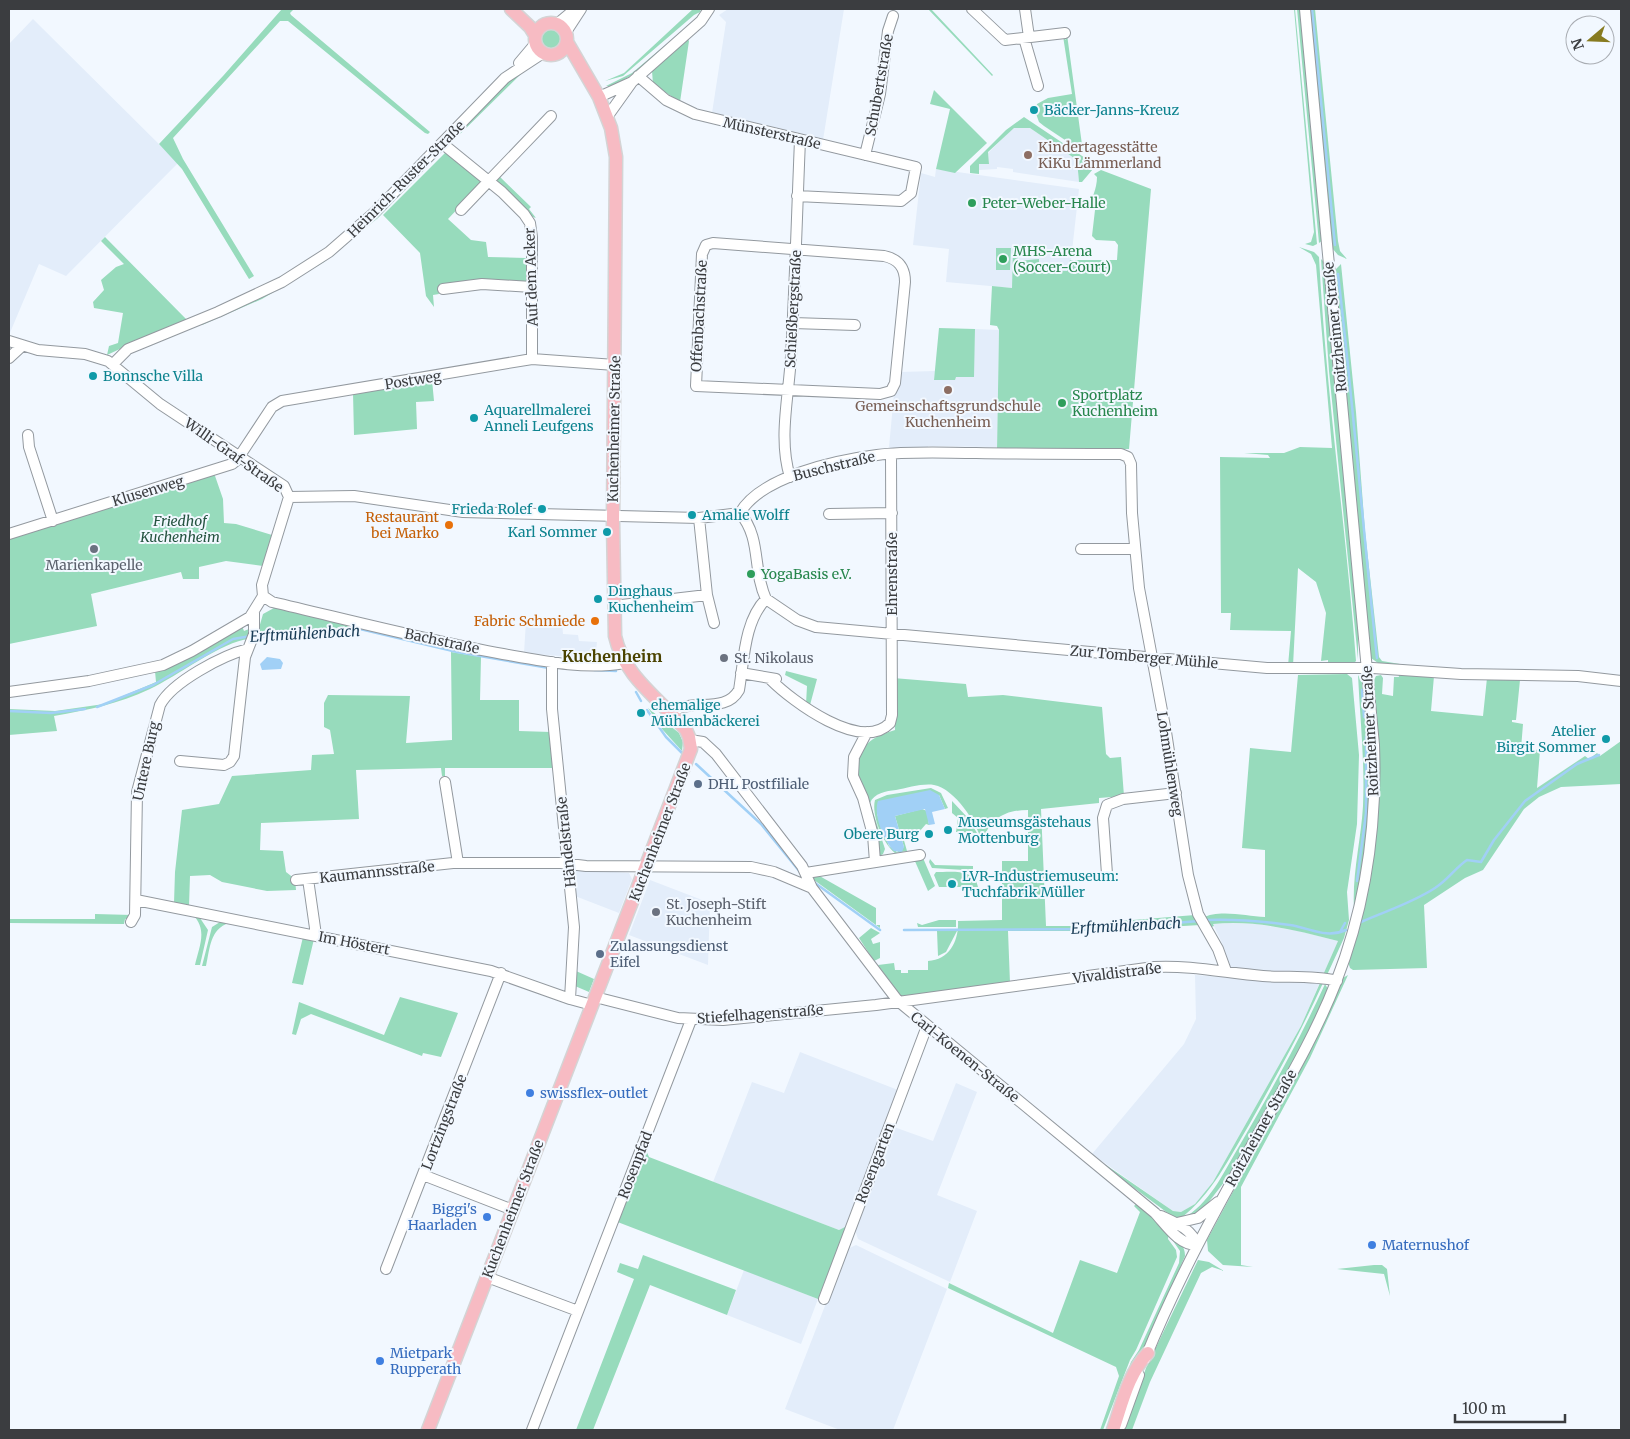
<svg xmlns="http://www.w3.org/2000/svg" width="1630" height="1439" font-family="Merriweather,serif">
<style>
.built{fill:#e3edfa}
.green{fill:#97dbbc}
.water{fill:#a1d0f6}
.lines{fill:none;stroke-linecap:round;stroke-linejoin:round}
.stream{stroke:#a1d0f6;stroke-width:2.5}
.minor-casing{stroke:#93999f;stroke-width:12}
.major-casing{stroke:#d4d4d5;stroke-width:15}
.minor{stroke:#fff;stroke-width:10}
.major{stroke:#f7bbc3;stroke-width:12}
.culture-dot{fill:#0f9aa8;stroke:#f2f8ff;stroke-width:2}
.education-dot{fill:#8d6e63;stroke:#f2f8ff;stroke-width:2}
.leisure-dot{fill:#2e9e5b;stroke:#f2f8ff;stroke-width:2}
.food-dot{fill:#e8710a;stroke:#f2f8ff;stroke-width:2}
.worship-dot{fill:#6b7280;stroke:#f2f8ff;stroke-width:2}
.service-dot{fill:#5c6f8a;stroke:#f2f8ff;stroke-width:2}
.shop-dot{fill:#3f7fe0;stroke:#f2f8ff;stroke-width:2}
.labels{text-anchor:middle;stroke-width:4;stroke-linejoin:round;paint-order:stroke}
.street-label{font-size:14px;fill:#3b3d40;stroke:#f2f8ff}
.culture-label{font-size:14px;fill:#0d838f;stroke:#f2f8ff;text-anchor:start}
.education-label{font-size:14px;fill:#785e54;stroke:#f2f8ff;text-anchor:start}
.leisure-label{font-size:14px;fill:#27864d;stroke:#f2f8ff;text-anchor:start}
.food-label{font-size:14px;fill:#c56008;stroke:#f2f8ff;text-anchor:end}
.park-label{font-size:14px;font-style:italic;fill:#255340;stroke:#f2f8ff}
.worship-label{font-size:14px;fill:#5b616d;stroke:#f2f8ff;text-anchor:start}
.service-label{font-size:14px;fill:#4e5e75;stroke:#f2f8ff;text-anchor:start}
.shop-label{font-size:14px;fill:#366cbe;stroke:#f2f8ff;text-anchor:start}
.water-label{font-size:15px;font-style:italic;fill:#183b55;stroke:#f2f8ff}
.quarter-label{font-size:16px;font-weight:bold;fill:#4b4300;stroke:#f2f8ff}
</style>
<rect width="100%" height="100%" fill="#f2f8ff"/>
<!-- built -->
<path class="built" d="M728,9H844L823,140L712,113L726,22L719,15Z
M33,19L178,163L66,276L39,264L9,335V44Z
M1014,127L1030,128L1077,160L1079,182L1013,172V169L997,167V169L979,170V164L989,163L988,153Z
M936,169L1079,189L1071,260L1067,271L1039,270L1037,261H1018L1013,247L1012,288L946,282L949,249L913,245L921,173L935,177Z
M975,329L999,330L997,447L928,446V448L891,449L889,447L894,394L898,387L900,372L935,371L934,380H955V377H973Z
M526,621L562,622L563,634L578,635L579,641L597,642L595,659L524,653Z
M577,869L629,873L632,879L619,913L575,896L573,873Z
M650,880L710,903L708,965L629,935Z
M1230,923L1257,924L1299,931L1338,941L1301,1026L1213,1182L1195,1204L1181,1212L1173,1211L1092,1154L1184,1044L1196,1019L1195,975L1234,978L1222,943L1213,924Z
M800,1052L898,1090L847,1226L839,1230L713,1182L752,1082L784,1093Z
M956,1083L977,1092L937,1195L977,1211L950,1282L858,1239L855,1230L894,1127L933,1141Z
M856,1245L947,1289L893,1430H840L785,1409L847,1249Z
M744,1270L818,1299L801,1344L727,1315Z"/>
<!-- green -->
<path class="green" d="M282,9H294L290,13L291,15L430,132L428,134L425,133L410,121L288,21H280L173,138L183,159L254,276L249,279L182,169L159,144L223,76Z
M693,9H701L700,12L694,15L623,76L605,81L624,73Z
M928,9H931L993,75L992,76Z
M1294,9H1295L1317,244L1313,246L1305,244L1311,242L1314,232Z
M1297,9H1301L1323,240L1319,243Z
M1308,9H1315L1338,241L1340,251L1347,259L1338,255L1332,248Z
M700,16C682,31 627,88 606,86L632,73Z
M1066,27L1083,152L1044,126L1039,122L1035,111L1037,104L1048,98L1072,94L1063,36L1066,40Z
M541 39a10 10 0 1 1 20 0a10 10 0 1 1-20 0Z
M687,38L689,41L680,102L653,84L652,71Z
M528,67L454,140H453L502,86Z
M934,90L987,143L955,173L936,169L950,109L930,104Z
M1024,117L1094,164L1093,169L1082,182H1079L1077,160L1030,128H1014L988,152L989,164H979V174L970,173V166L1006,130Z
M441,152L378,218L324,262L262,299L202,325L200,324L283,286Z
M446,152L480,180L481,184L448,219L471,240L486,242L488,257L526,258L528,254L529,282L438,290L439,294L433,295L434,307L426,296L420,253L383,215Z
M1101,170L1151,189L1129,449L997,450L999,330L997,326L990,325L992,286L1012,288L1013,246H1018V261L1039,259V270L1067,271L1070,260H1117L1118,245L1115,241L1096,240L1092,236L1095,210H1090C1091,197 1097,190 1097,177L1094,174Z
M498,175L531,207L529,209L536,218L531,216L494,179Z
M105,237L188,321L139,340L107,355L109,346L118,343L123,313L94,308L93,302L104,290L101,280L116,267L124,264L101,241Z
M1299,247L1314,252L1319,257C1326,393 1346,527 1356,661L1354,663L1328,664V660L1321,661L1326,613L1316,582L1298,568L1293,666H1288L1291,631L1230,630L1231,613H1221L1220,457L1270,458L1268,455L1244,453H1284L1300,447L1332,448L1316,265L1311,254Z
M996,248H1011L1010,270H996Z
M1321,259L1325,263L1358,615V659L1329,371Z
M1341,264L1356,412L1365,531L1379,657L1382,661L1412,666L1378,663L1371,658L1334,271Z
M939,328L975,329L974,377H956L955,380H934Z
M432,380L434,401L416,402L417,429L354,435L353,393Z
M214,473L223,499L224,523L236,524L272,535L263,566L226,561L199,567V579H183L181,572L91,594L97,626L9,644V537Z
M274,608L280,609L360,627H341L316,634L257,635L263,614Z
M242,626L244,631L249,629V639C223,641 176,677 150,689C118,704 88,710 54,716L57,731L9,735V709L55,711L104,704L156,682L155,671Z
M451,652L481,657L480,700H519V731L551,732L553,768H445V776H442L441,768L356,770L359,819L261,823L260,850L283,851L286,872L295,879L296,890L267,891L222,882L210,875L190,876L189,906L174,903L175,872L182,810L219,804L232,776L311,770L312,755L334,754L330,730L324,727V703L328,695L410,696L406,743L452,740Z
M786,671L817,679L810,705L806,704L807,686L785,675Z
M1398,673L1434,676L1431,711L1483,716L1487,678L1520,680L1516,720H1512V722L1523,724L1521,749L1540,750L1537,788L1585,756L1589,759L1597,753L1600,756L1621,741V784L1561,787L1539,797L1524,809L1483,870L1465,878L1424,905L1427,968L1353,970L1350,968L1348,962L1363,914L1361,915L1376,722L1373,682L1376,676L1381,675L1383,678L1382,694L1393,696L1394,677H1399Z
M1347,674L1352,678L1359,755L1357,824L1347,892L1349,920L1344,938L1327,975H1323L1338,941C1297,930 1256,920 1213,924L1214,926L1209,928L1202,918C1219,909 1246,916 1265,917V850L1242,848L1250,748L1291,752L1298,675Z
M1358,675L1362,682L1371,772L1364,866L1354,909C1352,874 1361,840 1363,806C1365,762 1360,719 1358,675Z
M893,678L966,684L968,697L1003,695L1102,707L1106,754L1110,758L1121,757L1124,796L1099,798V803L1041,809L1046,926H1107L1108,922L1195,915L1200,925L1101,931H1008L1010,983L903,997L900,995L878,965L894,963L895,970H901V973H908V970H928V961C950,960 959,940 958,921L1002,920V861H1028V810C1004,810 990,819 982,842C977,823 955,789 934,785C923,783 907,788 896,790C886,791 874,793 870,803L885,849L883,854L878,857C871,830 844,765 867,744C874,737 885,733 895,730Z
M648,708L679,733L683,742L682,751L662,729Z
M931,788L941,793L948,808L945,809L939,795L877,814L889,846L897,852L904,847L895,816L922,809L927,811L929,825L926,824L919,832L903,837L907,851L895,853C883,843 871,815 875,800L887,795Z
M952,801L968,818L977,833L956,832L958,818L952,813Z
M923,858L935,886L928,891L914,859Z
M930,859L935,865L973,866V872H978V877L964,870L932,868L929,862Z
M936,872C950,872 975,868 978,887H939L934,875Z
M816,874L876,908V925H880V928L814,880L812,876Z
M95,914L132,915L130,918L125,919L124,924L9,923V919H95Z
M193,915L200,918L208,930L200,965H195C199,947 208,930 193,915Z
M939,920H956V927H918L917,923L922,925Z
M220,922L229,923C210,929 210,948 206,966H202L212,927Z
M871,928L880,933L871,939L873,944L880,942V958L874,961L859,938Z
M937,931H957L946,952L938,956Z
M303,937L314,939L303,985L292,983Z
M576,971L594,979L589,992L575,986Z
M1348,975L1310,1058L1241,1187V1265L1253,1267L1223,1265L1208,1251L1207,1240L1308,1052L1343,978Z
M1320,983H1323C1301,1032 1275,1078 1249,1125C1228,1160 1213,1193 1180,1219L1173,1217L1106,1167V1165L1173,1211L1181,1212L1195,1204L1213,1182L1301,1026Z
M1325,984L1328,989L1320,1010L1273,1100L1225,1181L1201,1212L1187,1216C1213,1199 1225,1169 1241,1143C1271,1091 1300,1039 1325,984Z
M400,997L458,1013L441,1057L423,1053L422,1056L311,1014L301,1019L296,1035L292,1034L299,1002L384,1035Z
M645,1148L649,1157L839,1230L847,1226L818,1299L615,1221Z
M1137,1203L1169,1232L1168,1239L1176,1250L1177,1257L1136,1350L1130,1360L1103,1430H1100L1119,1376L1116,1367L948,1288L949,1283L1053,1333L1080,1260L1117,1273L1140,1212L1134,1206Z
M1171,1238C1180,1241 1185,1246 1185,1256L1110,1430H1106L1131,1362L1139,1350L1179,1263L1180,1251Z
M643,1255L736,1290L727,1315L650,1285L593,1430H576L634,1279L617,1272L620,1263L638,1269Z
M1198,1260L1209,1262L1224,1271L1212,1267L1201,1273L1150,1382L1132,1430H1124L1146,1368Z
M1374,1265H1382L1387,1269L1390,1296L1384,1274L1337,1269Z"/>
<!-- water -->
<path class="water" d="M267,657L280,659L283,663L281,669L262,670L260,664Z
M930,790L939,795L945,809L932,812L935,824L929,825L925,809L895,816L904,847L902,852L894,851C884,841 873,815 878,801Z"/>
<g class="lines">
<!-- stream -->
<path class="stream" d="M1312,9L1335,245
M1338,274C1353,402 1363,530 1377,658
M257,637L318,635L360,629L457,652L549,668
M594,670L616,671
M1362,690L1364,717
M636,692L641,701
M97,707L153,685L233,639L251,636
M647,710L666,737L682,753
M9,711L51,713L85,709
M696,764L761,824L800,872
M1357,881L1366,813V737
M815,883L880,930
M1205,920C1232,919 1262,921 1290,925C1310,928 1326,939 1346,930
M1361,922C1386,911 1412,903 1435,888C1448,880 1455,868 1467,860L1481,862L1494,840L1525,801L1577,764L1599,755
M904,930L1103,929L1199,921
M1340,932L1345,923"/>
<!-- minor casing -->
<g class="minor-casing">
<path id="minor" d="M972,9L1005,40L1065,33
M1025,9L1029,37
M557,24L575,9
M566,32L581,9
M1024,38L1038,86
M519,63L535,44
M638,76L666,100L695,114L916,167L911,193L901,201L797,196
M599,97L632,82
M607,117L632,82L701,21L709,9
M443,144L502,192L524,214L530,223L532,237V359
M865,155L880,94L888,31L893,16
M461,210L551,116
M713,243L884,256C898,259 905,267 905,282L895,383L891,391L880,394L696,386L702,254L706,245Z
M443,289L482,284L532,287
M793,323L855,325
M9,341L38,350L85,354L108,361L160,404L284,486L289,497L262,585L263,596
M9,358L22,346
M113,364L128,349L218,312L282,282L329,252L376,211L505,78L543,53
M28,435L29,447L53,521
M790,477C778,438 789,396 791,356C795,284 797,212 800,140
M289,497L354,496L463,512L699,518L740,513
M740,513C762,539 752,569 766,599L797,620L816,627L1267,668H1373L1461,674L1578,676L1621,681
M740,513C761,476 838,460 877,455C910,451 943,453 976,453C1025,454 1073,454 1121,454L1128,457L1131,464L1132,513L1139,588L1166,732L1188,875L1198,914L1218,949L1226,971
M829,514L892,513
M699,518L707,595L714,623
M9,534L232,464L237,460L272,407L282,401L532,359L615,365
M1081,549H1135
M263,596L272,602C349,620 425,640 503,654C542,661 585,670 624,663
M613,606L707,595
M552,662V709L574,927L570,999L592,1005
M741,673L776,679
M771,680C792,701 861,753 890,723L892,715L891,454
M9,692L89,681L163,665L192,651L250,617L263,596
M669,713C691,697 725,715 739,690C744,661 744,621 766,599
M867,732L854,757L853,776L863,798L873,835L875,862
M690,740L703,742L716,754L802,866L812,888L898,1001L1155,1213C1167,1226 1179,1245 1197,1245
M180,761L224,765L230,762L234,756L245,657L254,634V613
M445,782L458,863
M806,873L920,855
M1107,874L1103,818L1107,805L1123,799L1176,793
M308,879L316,935
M296,880L453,863H561L586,866L751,867L774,872L812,888
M136,900L491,971L570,999
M131,922L135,915L137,792L160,705C172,682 223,655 248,649
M595,997L678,1018L723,1020L876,1005L1154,967C1191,965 1226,973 1263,976C1287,978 1313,975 1337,981
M423,1175L513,1210
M1161,1216C1176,1223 1192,1229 1197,1245
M1177,1223L1198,1218L1218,1202
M386,1269L501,973
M487,1277L578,1311
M824,1299L927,1026
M1145,1359C1176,1282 1216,1209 1257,1136C1285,1086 1315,1036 1336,982C1366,906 1377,826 1374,745L1305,9
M1121,1425L1139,1375
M532,1430L691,1020"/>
</g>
<!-- major casing -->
<g class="major-casing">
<path id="major" d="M511,9L530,27L535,35
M535 39a16 16 0 1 1 32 0a16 16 0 1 1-32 0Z
M428,1430L691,749L689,737L686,730C660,699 624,677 615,636L613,522L616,157L611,128L599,97L567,42
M1113,1430C1122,1404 1128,1374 1148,1353"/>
</g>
<!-- minor -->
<use href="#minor" class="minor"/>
<!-- major -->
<use href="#major" class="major"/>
</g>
<!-- markers -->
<g class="culture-dot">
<circle cx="1034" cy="110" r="5"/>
<circle cx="93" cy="376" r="5"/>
<circle cx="474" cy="418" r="5"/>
<circle cx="542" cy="509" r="5"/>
<circle cx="692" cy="515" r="5"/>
<circle cx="607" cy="532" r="5"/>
<circle cx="598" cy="599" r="5"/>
<circle cx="641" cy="713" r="5"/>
<circle cx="1606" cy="739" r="5"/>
<circle cx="948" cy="830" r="5"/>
<circle cx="929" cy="834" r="5"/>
<circle cx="952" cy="884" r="5"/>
</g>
<g class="education-dot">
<circle cx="1028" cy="155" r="5"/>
<circle cx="948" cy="390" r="5"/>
</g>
<g class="leisure-dot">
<circle cx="972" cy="203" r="5"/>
<circle cx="1003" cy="259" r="5"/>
<circle cx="1062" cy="403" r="5"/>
<circle cx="751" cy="574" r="5"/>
</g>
<g class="food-dot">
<circle cx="449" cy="525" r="5"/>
<circle cx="595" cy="621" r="5"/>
</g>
<g class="worship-dot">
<circle cx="94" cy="549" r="5"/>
<circle cx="724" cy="658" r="5"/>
<circle cx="656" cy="912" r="5"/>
</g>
<g class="service-dot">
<circle cx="698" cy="784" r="5"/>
<circle cx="600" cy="954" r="5"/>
</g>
<g class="shop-dot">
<circle cx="530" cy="1093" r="5"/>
<circle cx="487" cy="1217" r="5"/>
<circle cx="1372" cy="1245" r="5"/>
<circle cx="380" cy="1361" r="5"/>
</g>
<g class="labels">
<!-- street labels -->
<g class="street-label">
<text transform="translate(879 85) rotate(-80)" y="5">Schubertstraße</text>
<text transform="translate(772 133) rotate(13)" y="5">Münsterstraße</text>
<text transform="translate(406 179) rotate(-45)" y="5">Heinrich-Ruster-Straße</text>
<text transform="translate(531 277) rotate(-92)" y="5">Auf dem Acker</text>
<text transform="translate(793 309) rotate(-87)" y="5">Schießbergstraße</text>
<text transform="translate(699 316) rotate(-87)" y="5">Offenbachstraße</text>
<text transform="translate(1335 327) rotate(-96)" y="5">Roitzheimer Straße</text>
<text transform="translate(413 380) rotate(-9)" y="5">Postweg</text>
<text transform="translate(614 429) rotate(-89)" y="5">Kuchenheimer Straße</text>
<text transform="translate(234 455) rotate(35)" y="5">Willi-Graf-Straße</text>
<text transform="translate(834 466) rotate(-14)" y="5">Buschstraße</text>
<text transform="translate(148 491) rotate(-17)" y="5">Klusenweg</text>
<text transform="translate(892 574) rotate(-90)" y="5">Ehrenstraße</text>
<text transform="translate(442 641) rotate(12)" y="5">Bachstraße</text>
<text transform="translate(1144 657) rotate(5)" y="5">Zur Tomberger Mühle</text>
<text transform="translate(1370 731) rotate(-93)" y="5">Roitzheimer Straße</text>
<text transform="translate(146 761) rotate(-78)" y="5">Untere Burg</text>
<text transform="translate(1170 764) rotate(81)" y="5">Lohmühlenweg</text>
<text transform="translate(660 832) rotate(-69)" y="5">Kuchenheimer Straße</text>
<text transform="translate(566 842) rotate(-96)" y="5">Händelstraße</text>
<text transform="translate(377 872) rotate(-6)" y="5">Kaumannsstraße</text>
<text transform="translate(354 943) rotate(11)" y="5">Im Höstert</text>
<text transform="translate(1117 973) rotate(-7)" y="5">Vivaldistraße</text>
<text transform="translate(760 1014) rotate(-4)" y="5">Stiefelhagenstraße</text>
<text transform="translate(965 1057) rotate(39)" y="5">Carl-Koenen-Straße</text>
<text transform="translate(444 1122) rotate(-69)" y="5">Lortzingstraße</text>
<text transform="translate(1261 1128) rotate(-61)" y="5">Roitzheimer Straße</text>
<text transform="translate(875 1163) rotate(-69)" y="5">Rosengarten</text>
<text transform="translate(635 1165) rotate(-69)" y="5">Rosenpfad</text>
<text transform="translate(513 1209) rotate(-69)" y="5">Kuchenheimer Straße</text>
</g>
<!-- culture labels -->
<g class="culture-label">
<text x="1044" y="115">Bäcker-Janns-Kreuz</text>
<text x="103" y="381">Bonnsche Villa</text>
<text x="484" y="415">Aquarellmalerei<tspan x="484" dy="16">Anneli Leufgens</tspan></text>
<text x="532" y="514" text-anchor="end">Frieda Rolef</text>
<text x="702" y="520">Amalie Wolff</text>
<text x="597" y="537" text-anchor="end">Karl Sommer</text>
<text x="608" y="596">Dinghaus<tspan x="608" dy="16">Kuchenheim</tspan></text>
<text x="651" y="710">ehemalige<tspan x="651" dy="16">Mühlenbäckerei</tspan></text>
<text x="1596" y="736" text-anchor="end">Atelier<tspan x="1596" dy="16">Birgit Sommer</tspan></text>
<text x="958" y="827">Museumsgästehaus<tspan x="958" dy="16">Mottenburg</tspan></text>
<text x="919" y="839" text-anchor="end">Obere Burg</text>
<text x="962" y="881">LVR-Industriemuseum:<tspan x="962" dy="16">Tuchfabrik Müller</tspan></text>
</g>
<!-- education labels -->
<g class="education-label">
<text x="1038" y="152">Kindertagesstätte<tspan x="1038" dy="16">KiKu Lämmerland</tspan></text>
<text x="948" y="411" text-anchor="middle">Gemeinschaftsgrundschule<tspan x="948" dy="16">Kuchenheim</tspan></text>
</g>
<!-- leisure labels -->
<g class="leisure-label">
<text x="982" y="208">Peter-Weber-Halle</text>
<text x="1013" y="256">MHS-Arena<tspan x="1013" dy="16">(Soccer-Court)</tspan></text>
<text x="1072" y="400">Sportplatz<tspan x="1072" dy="16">Kuchenheim</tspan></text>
<text x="761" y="579">YogaBasis e.V.</text>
</g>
<!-- food labels -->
<g class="food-label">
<text x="439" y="522">Restaurant<tspan x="439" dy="16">bei Marko</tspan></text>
<text x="585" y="626">Fabric Schmiede</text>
</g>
<!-- park labels -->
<g class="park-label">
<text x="180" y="526">Friedhof<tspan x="180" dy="16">Kuchenheim</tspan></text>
</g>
<!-- worship labels -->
<g class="worship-label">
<text x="94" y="570" text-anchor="middle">Marienkapelle</text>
<text x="734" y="663">St. Nikolaus</text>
<text x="666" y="909">St. Joseph-Stift<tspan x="666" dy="16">Kuchenheim</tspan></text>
</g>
<!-- service labels -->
<g class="service-label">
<text x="708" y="789">DHL Postfiliale</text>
<text x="610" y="951">Zulassungsdienst<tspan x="610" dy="16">Eifel</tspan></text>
</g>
<!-- shop labels -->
<g class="shop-label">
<text x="540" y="1098">swissflex-outlet</text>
<text x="477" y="1214" text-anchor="end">Biggi's<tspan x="477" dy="16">Haarladen</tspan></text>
<text x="1382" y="1250">Maternushof</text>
<text x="390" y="1358">Mietpark<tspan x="390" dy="16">Rupperath</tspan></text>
</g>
<!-- water labels -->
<g class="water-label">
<text transform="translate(305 634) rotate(-3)" y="5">Erftmühlenbach</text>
<text transform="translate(1126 926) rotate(-3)" y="5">Erftmühlenbach</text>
</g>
<!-- quarter labels -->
<g class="quarter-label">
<text x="612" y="662">Kuchenheim</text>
</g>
</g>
<!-- border -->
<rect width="1630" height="1439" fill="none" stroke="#3b3d40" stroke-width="20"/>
<!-- north arrow -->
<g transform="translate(1590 40) rotate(251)"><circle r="24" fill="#f2f8ff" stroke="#a9adb3"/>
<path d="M0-4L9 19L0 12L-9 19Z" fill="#877b20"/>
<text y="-8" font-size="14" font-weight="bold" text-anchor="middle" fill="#3b3d40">N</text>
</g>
<!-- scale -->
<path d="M1455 1414v8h110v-8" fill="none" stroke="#3b3d40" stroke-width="2.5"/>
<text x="1462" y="1414" font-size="15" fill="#3b3d40" stroke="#f2f8ff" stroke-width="4" paint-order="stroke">100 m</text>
</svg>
